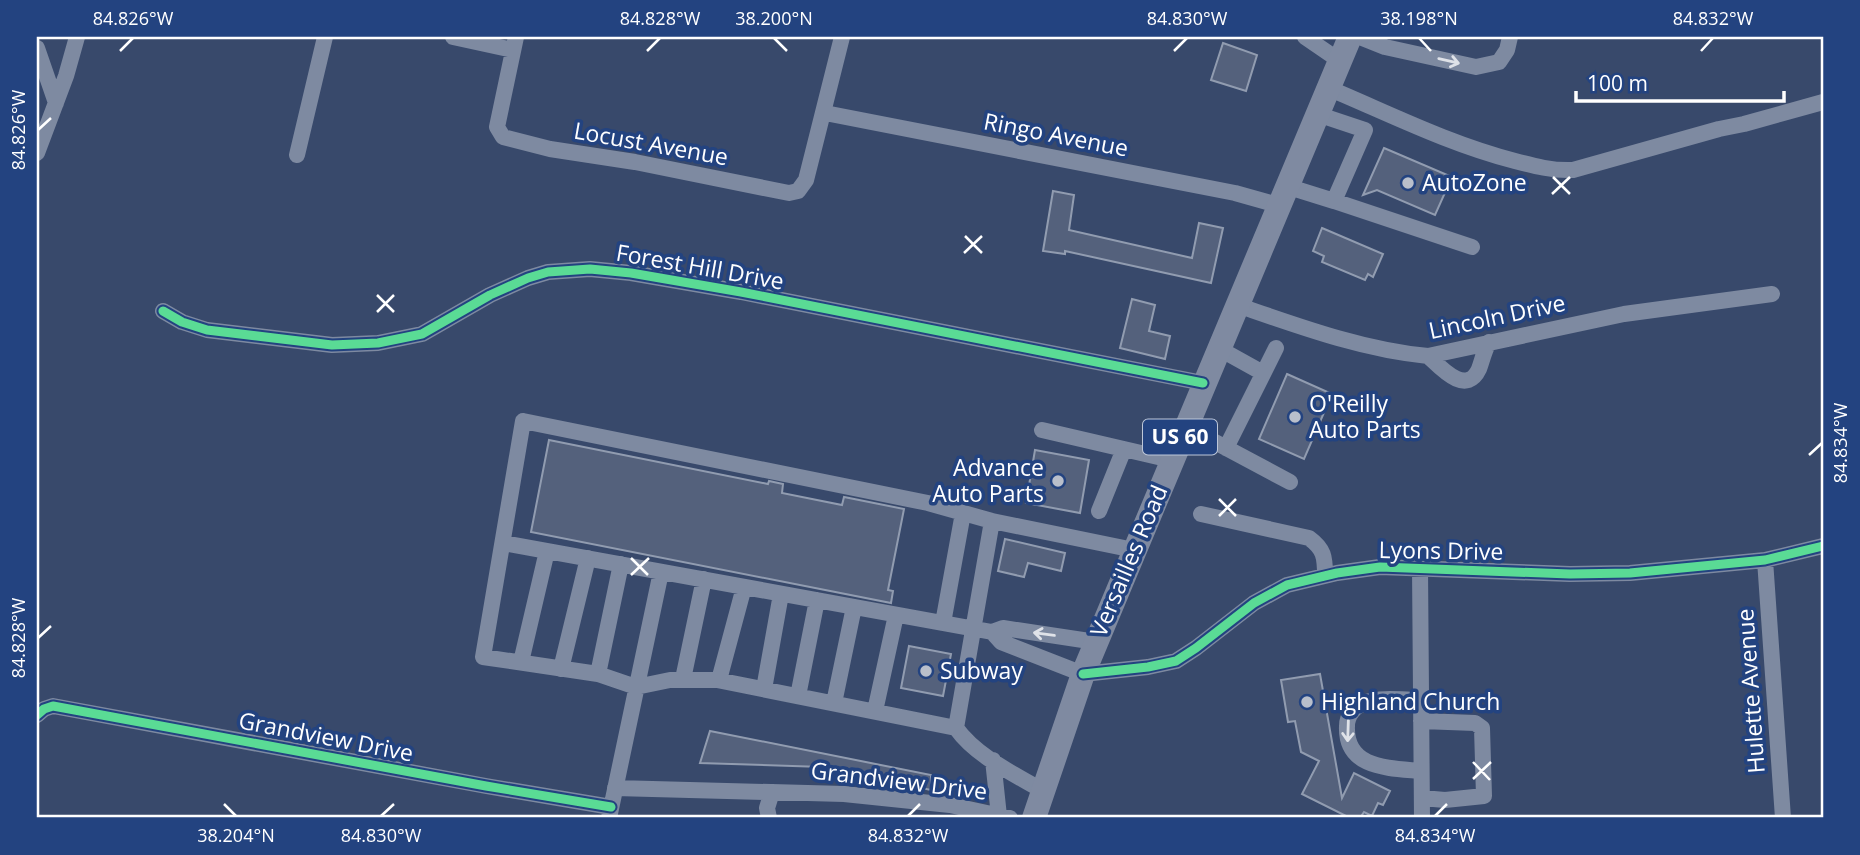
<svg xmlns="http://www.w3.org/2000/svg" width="1860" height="855" font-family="'Open Sans',sans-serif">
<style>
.building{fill:#54617c;stroke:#919cb0;stroke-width:2}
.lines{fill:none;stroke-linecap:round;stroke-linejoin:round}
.minor{stroke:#7e8aa1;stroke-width:16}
.highway{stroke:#7f8aa1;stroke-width:24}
.cycleway-casing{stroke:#234380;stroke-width:13}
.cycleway{stroke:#5adb95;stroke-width:9}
.oneway{stroke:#dfe2e8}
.ticks{fill:none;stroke:#fff;stroke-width:2.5}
.poi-dot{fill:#b9bfcb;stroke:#234380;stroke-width:2.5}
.labels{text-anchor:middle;stroke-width:7;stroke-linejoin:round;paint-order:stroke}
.shield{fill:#234380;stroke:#bdc7d9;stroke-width:2}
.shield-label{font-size:21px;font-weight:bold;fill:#fff}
.street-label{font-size:23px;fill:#fff;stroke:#234380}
.poi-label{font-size:23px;fill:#fff;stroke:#234380;text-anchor:start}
.neatline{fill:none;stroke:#fff;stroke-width:2.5}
.ticks-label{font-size:18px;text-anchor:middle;fill:#fff}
</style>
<rect width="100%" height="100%" fill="#38496b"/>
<!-- building -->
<path class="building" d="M1223,43L1257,55L1246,91L1211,80Z
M1384,148L1452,177L1435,215L1377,190L1363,195Z
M1053,191L1074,195L1069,230L1192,258L1199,223L1223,228L1211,283L1065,251V254L1043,251Z
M1322,228L1383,254L1373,277L1368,274L1365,280L1322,262L1324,256L1313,251Z
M1132,299L1155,305L1149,331L1170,336L1165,359L1120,348Z
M1287,374L1332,394L1304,459L1259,439Z
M549,440L768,484L769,481L783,484L782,493L842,505L844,497L904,509L888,590L893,591L891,603L531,532Z
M1035,450L1089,460L1080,513L1026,503Z
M1005,539L1065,553L1061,571L1028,563L1024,577L998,571Z
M909,646L951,654L943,696L901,688Z
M1320,674L1342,798L1354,773L1390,791L1383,805L1378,803L1372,816L1364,812L1360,818H1350L1302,794L1319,761L1301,752L1295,721L1288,722L1281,680Z
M710,731L931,775V790L823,767L700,763Z"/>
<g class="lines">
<!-- minor -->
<path class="minor" d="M453,37L513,50
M516,37L497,127L503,137L550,149L635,162L789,193L798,191L806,180L842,37
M1305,37L1340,61
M1360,37L1385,47L1476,67L1499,62L1507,50L1510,37
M37,48L56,103
M1328,88C1390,114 1449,144 1515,161C1534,166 1553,171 1573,170L1719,129L1744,124L1823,102
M825,113L1235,193L1278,205
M37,153L66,76L77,37
M297,155L325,37
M1286,186L1334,201L1365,130L1317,114
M1334,201L1472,247
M1237,305C1298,326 1363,350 1428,356L1624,314L1772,294
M163,311L182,322L207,330L332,345L378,343L422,334L490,295L528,278L548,272L590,269L631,273L741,292L1203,383
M1218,348L1263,373
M1428,356C1440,367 1466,397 1479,369C1482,361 1484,351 1489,342
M1185,426L1290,482
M1042,430L1171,460
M1226,448L1276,348
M1099,511L1124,449
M1201,514L1309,538C1324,549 1325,557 1325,575
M503,543L992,632L1003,628L1096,642
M1765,560L1783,818
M1420,568L1422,818
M943,623L963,513
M992,632L1001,642L1083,674L1148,667L1176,661L1196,648L1254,603L1287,585L1337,573L1380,567L1570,574L1630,573L1765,560L1823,546
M521,662L547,551
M561,669L588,558
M598,674L621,564
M683,679L704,579
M719,680L744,587
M764,689L781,594
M798,696L817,600
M1421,700C1404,700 1382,697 1366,702C1355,706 1347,715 1347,726C1345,769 1389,768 1421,771
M834,703L854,607
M875,711L896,615
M37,715L44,709L53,706L486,786L611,807
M1421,721L1475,723L1482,728L1484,796L1445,800L1422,798
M956,728L717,680H670L636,687L598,674L483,657L523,421L928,503L992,521
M993,760L999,816
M615,788L844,794L950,805L1010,818
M1043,791C1014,774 976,756 956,728L992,521L1134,550
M609,818L661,572
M769,818L767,808L772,792"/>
<!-- highway -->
<path class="highway" d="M1034,818L1083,674L1350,37"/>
<!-- cycleway casing -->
<g class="cycleway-casing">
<path id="cycleway" d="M163,311L182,322L207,330L332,345L378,343L422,334L490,295L528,278L548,272L590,269L631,273L741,292L1203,383
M1083,674L1148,667L1176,661L1196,648L1254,603L1287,585L1337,573L1380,567L1570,574L1630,573L1765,560L1823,546
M37,715L44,709L53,706L486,786L611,807"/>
</g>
<!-- cycleway -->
<use href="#cycleway" class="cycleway"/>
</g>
<!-- one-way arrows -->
<defs><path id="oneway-shaft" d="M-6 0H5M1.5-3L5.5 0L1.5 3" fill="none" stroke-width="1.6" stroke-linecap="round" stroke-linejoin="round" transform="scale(1.75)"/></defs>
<g class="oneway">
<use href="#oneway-shaft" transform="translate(1449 61) rotate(13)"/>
<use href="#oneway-shaft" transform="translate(1044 634) rotate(-172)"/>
<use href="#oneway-shaft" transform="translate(1348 731) rotate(92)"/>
</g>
<!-- ticks -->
<path class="ticks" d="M774,38L787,51M1419,38L1431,51M120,51L133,38M647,51L660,38M1174,51L1187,38M1701,51L1713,38M38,130L51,118M1553,177L1570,194M1552,194L1570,177M965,236L982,253M964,253L982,236M377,295L394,312M377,312L394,295M1809,455L1822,443M1219,499L1236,516M1219,516L1236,499M631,558L648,575M631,575L649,558M38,638L51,626M1473,762L1490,780M1473,779L1491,762M224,804L236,816M381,816L394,804M908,816L920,804M1435,816L1447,804"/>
<!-- markers -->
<g class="poi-dot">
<circle cx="1408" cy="183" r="7"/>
<circle cx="1295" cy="417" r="7"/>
<circle cx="1058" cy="481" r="7"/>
<circle cx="926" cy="671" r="7"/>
<circle cx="1307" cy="702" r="7"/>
</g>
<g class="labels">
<!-- shield labels -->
<rect class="shield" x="1143" y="419.5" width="74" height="35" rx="5"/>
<g class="shield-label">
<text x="1180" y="444">US 60</text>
</g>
<!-- street labels -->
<g class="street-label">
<text transform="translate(1056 135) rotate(11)" y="8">Ringo Avenue</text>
<text transform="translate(651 144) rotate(10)" y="8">Locust Avenue</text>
<text transform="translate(700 267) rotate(10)" y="8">Forest Hill Drive</text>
<text transform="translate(1497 317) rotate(-12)" y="8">Lincoln Drive</text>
<text transform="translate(1441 551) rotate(1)" y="8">Lyons Drive</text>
<text transform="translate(1129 561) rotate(-67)" y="8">Versailles Road</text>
<text transform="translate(1751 691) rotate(-94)" y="8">Hulette Avenue</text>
<text transform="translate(326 737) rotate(11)" y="8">Grandview Drive</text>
<text transform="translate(899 781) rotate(7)" y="8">Grandview Drive</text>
</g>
<!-- poi labels -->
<g class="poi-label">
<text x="1422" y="191">AutoZone</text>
<text x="1309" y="412">O'Reilly<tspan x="1309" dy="26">Auto Parts</tspan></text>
<text x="1044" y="476" text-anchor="end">Advance<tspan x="1044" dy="26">Auto Parts</tspan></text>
<text x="940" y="679">Subway</text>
<text x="1321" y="710">Highland Church</text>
</g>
</g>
<!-- border -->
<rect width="1860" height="855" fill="none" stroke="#234380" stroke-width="77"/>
<!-- scale -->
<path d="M1576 91v10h208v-10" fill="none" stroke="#ffffff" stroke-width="3.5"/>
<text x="1587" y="91" font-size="21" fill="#ffffff" stroke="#234380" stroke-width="5" paint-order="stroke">100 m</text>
<rect x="38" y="38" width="1784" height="778" class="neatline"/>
<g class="ticks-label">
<text x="133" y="25">84.826°W</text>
<text x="660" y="25">84.828°W</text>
<text x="774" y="25">38.200°N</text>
<text x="1187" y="25">84.830°W</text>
<text x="1419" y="25">38.198°N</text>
<text x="1713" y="25">84.832°W</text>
<text transform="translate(19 130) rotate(-90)" y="6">84.826°W</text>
<text transform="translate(1841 443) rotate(-90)" y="6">84.834°W</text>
<text transform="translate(19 638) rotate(-90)" y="6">84.828°W</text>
<text x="236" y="842">38.204°N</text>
<text x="381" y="842">84.830°W</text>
<text x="908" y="842">84.832°W</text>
<text x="1435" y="842">84.834°W</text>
</g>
</svg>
